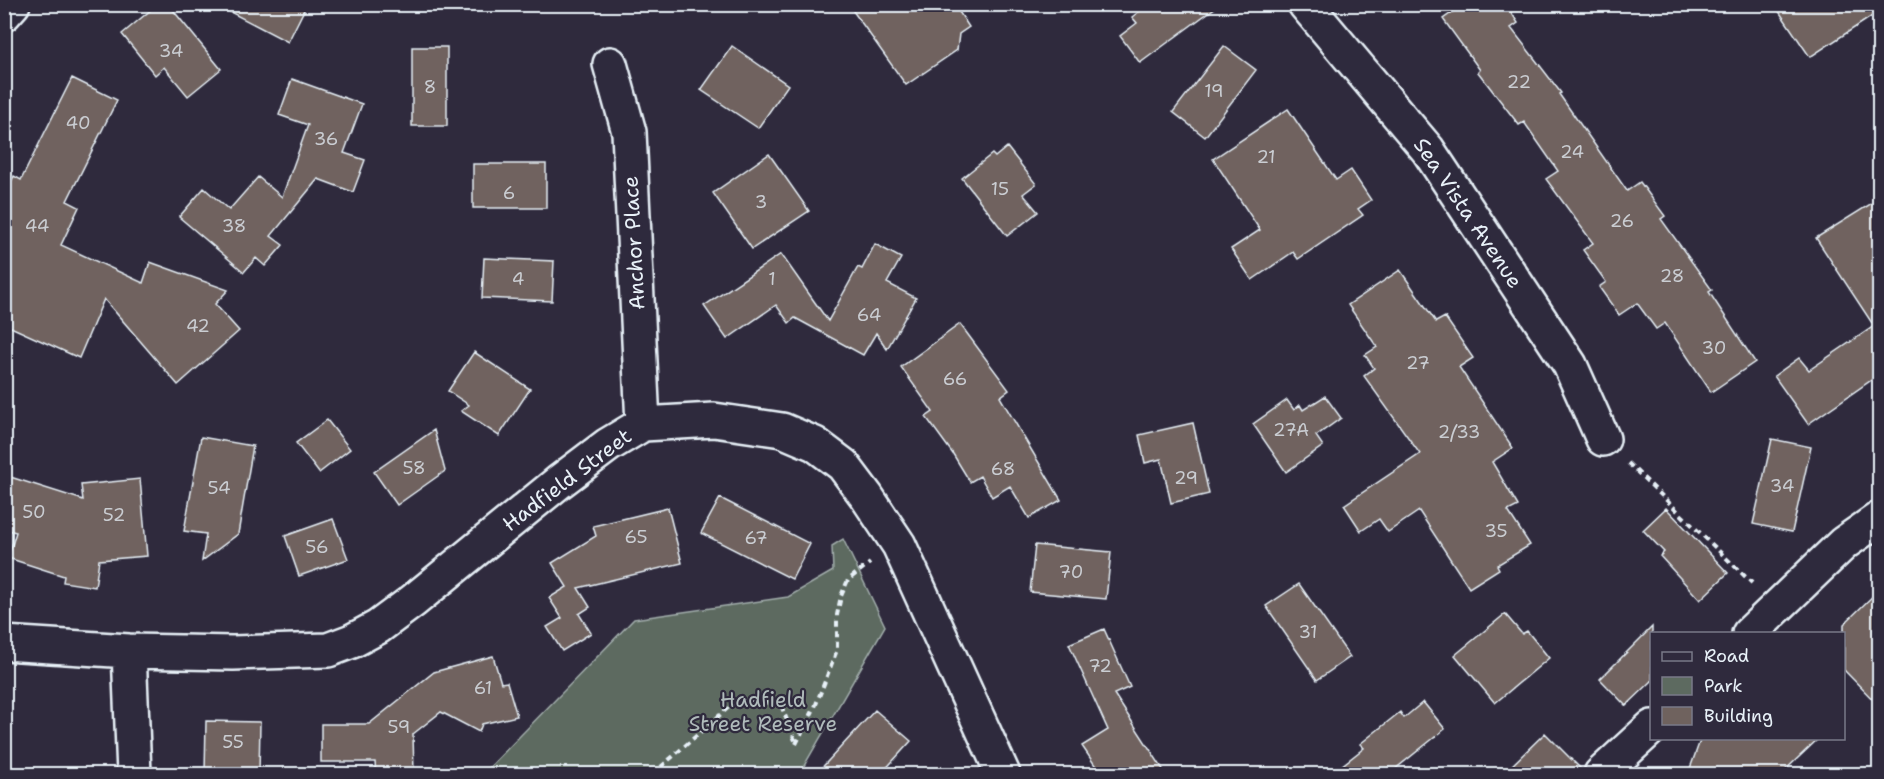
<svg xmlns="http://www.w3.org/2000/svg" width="1884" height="779" font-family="'Shantell Sans',sans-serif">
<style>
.green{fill:#5d6a60;stroke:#a2aeac;stroke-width:1.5}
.building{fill:#6f625e;stroke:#e8f1f8;stroke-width:1.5}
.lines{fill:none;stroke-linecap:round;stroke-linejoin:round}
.minor-casing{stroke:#e8f1f8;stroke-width:38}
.path{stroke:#e8f1f8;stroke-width:4;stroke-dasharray:6 4.5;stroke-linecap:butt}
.minor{stroke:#2f2a3d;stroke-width:33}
.labels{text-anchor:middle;stroke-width:4.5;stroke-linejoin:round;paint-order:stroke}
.number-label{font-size:18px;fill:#cacdd2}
.street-label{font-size:21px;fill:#e8f1f8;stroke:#2f2a3d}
.park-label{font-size:21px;fill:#b0bbbb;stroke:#2f2a3d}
</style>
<rect width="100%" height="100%" fill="#2f2a3d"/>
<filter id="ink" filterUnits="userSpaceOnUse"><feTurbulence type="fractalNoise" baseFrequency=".0167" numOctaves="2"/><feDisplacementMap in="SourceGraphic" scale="12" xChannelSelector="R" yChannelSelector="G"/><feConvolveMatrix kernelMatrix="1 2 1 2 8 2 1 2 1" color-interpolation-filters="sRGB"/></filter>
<g filter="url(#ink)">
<!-- green -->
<path class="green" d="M843,539L885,626L801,771V774H483L634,619L788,597L833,571L832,546Z"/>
<!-- building -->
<path class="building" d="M158,4H168L221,69L188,96L164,67L155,75L122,34Z
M215,4H307L288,42Z
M848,4H954L969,27L959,34L957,50L906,85Z
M1149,4H1220L1140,63L1120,36L1137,23L1132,17Z
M1464,4H1506L1518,23L1511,28L1561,93L1559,94L1627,191L1640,182L1665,216L1661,219L1712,290L1709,292L1755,362L1711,392L1665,323L1656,329L1637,303L1619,315L1599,287L1606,282L1583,250L1593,243L1546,179L1558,171L1524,122L1519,125L1478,72L1480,70L1443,19Z
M1774,4H1880V11L1810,57Z
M732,46L788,85L758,128L701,90Z
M1224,46L1256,70L1205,137L1173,112Z
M412,47H447V126H412Z
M72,78L117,100L67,201L79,207L61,245L143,283L150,262L228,290L215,304L239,331L178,385L104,299L79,358L4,324V195L14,176L21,180Z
M292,79L362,104L344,153L365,160L353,192L318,179L271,236L283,245L265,266L256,258L244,272L179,217L204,188L229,210L258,177L282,197L308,125L279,115Z
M1288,109L1336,180L1351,170L1371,200L1358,209L1363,215L1298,259L1293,252L1252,280L1231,249L1260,230L1213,159Z
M1007,147L1036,184L1023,194L1038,212L1007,236L962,178L992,154L995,157Z
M769,154L809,211L752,249L713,193Z
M473,164H546V208H473Z
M1880,198V374L1808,424L1774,376L1799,358L1809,370L1874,326L1816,238Z
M875,244L901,258L887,283L916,298L887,349L876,333L863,355L795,318L789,323L776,305L727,339L704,306L781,254L828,321L858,267L862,269Z
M484,258L554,261L552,301L482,298Z
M1400,270L1436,322L1445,317L1473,358L1459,367L1513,448L1492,462L1518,506L1508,511L1530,545L1497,565L1499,569L1469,588L1419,511L1388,532L1379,519L1361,531L1344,505L1420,454L1364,376L1374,368L1365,355L1377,347L1348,305Z
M960,324L1009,390L1000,397L1061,500L1029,518L1010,486L992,497L980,476L970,482L953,454L926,417L933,412L901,367Z
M474,352L530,389L499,436L461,411L469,405L448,391Z
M1325,396L1341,418L1316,436L1323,446L1286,472L1253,424L1287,400L1294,410L1300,405L1303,410Z
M327,420L350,449L319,473L296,443Z
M1193,423L1209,494L1171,503L1161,459L1145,463L1139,435Z
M434,430L445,471L397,505L374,472Z
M201,437L253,446L238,534L202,561L206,534L184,531Z
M1772,439L1811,447L1792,532L1753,524Z
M4,475L83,500L81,485L140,479L147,556L99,560L95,587L63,582L64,576L8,558L16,532L4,529Z
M720,498L810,544L792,579L701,533Z
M668,508L682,563L578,588L590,607L579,614L591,633L562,651L547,627L562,618L549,598L567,587L552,563L596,536L593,526Z
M1666,508L1728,573L1700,600L1660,556L1664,552L1643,530Z
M333,519L348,559L299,576L285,536Z
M1035,545L1111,552L1106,599L1030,592Z
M1299,584L1350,657L1317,680L1266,606Z
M1880,589V707L1844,670V624Z
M1505,614L1522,634L1527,631L1549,658L1495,703L1455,655Z
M1652,627V681L1626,706L1600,679Z
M1104,629L1130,687L1114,694L1166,774H1101L1082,746L1108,730L1069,644Z
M493,656L501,683L507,682L517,716L482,724L479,732L441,712L413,734L414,774H376L375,762H321V724H369L434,672Z
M1423,702L1445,729L1389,774H1331L1364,748L1360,744L1400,712L1404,718Z
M875,710L911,741L881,774H816Z
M206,721L260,722L259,774H205Z
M1545,733L1583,771V774H1503Z
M1701,738H1819L1781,774H1688Z"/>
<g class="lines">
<!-- minor casing -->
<g class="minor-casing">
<path id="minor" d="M1305,4L1428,150L1570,365L1603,439
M4,14L13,4
M610,64L629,132L643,424
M1749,634L1844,543L1880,518
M4,643L129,651L233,653L328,650L352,641L378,627L413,601L559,482L608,445L643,424L714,420L782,430L815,444L843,465L867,497L899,545L1003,774
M129,651L134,774
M1601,774L1652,727"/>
</g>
<!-- path -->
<path class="path" d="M1628,463L1752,583
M796,744L815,707L837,650V615L841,596L848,580L870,563
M653,774L738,699L781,705L796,743"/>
<!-- minor -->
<use href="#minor" class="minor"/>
</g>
</g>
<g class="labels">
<!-- number labels -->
<g class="number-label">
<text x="171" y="57">34</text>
<text x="1519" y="88">22</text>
<text x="430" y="93">8</text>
<text x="1214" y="97">19</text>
<text x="78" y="129">40</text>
<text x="326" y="145">36</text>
<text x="1572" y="158">24</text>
<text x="1266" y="163">21</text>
<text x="1000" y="195">15</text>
<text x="509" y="199">6</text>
<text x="761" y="208">3</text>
<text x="1622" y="227">26</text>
<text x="37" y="232">44</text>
<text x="234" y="232">38</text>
<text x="1672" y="282">28</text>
<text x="518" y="285">4</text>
<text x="772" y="285">1</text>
<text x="869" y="321">64</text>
<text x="198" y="332">42</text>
<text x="1714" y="354">30</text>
<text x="1418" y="369">27</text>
<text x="955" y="385">66</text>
<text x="1291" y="436">27A</text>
<text x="1459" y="438">2/33</text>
<text x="414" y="474">58</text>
<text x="1003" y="475">68</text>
<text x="1186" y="484">29</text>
<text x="1782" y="492">34</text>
<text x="219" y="494">54</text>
<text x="34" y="518">50</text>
<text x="114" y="521">52</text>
<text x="1496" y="537">35</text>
<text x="636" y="543">65</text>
<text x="756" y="544">67</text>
<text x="317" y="553">56</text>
<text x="1071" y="578">70</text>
<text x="1308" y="638">31</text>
<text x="1100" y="672">72</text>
<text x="483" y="694">61</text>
<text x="399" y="733">59</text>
<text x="233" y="748">55</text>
</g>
<!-- street labels -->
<g class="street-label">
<text transform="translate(1468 213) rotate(56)" y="7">Sea Vista Avenue</text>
<text transform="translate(634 243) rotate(-93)" y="7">Anchor Place</text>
<text transform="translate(567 480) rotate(-37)" y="7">Hadfield Street</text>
</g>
<!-- park labels -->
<g class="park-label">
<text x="763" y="707">Hadfield<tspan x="763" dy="24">Street Reserve</tspan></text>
</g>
</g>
<!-- margin -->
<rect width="1884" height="779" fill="none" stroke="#2f2a3d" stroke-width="24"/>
<rect x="12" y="12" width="1860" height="755" fill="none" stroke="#e8f1f8" stroke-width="2" filter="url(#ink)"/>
<!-- legend -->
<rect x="1650" y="632" width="195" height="108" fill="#2f2a3d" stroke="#797a88" stroke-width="1.5"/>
<rect x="1662" y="652" width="30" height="9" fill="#2f2a3d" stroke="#797a88" stroke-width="1.5"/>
<text x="1704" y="662" font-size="18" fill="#e8f1f8">Road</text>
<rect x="1662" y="677" width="30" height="18" fill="#5d6a60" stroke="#797a88" stroke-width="1.5"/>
<text x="1704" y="692" font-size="18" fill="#e8f1f8">Park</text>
<rect x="1662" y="707" width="30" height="18" fill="#6f625e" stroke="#797a88" stroke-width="1.5"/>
<text x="1704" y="722" font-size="18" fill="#e8f1f8">Building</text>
</svg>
